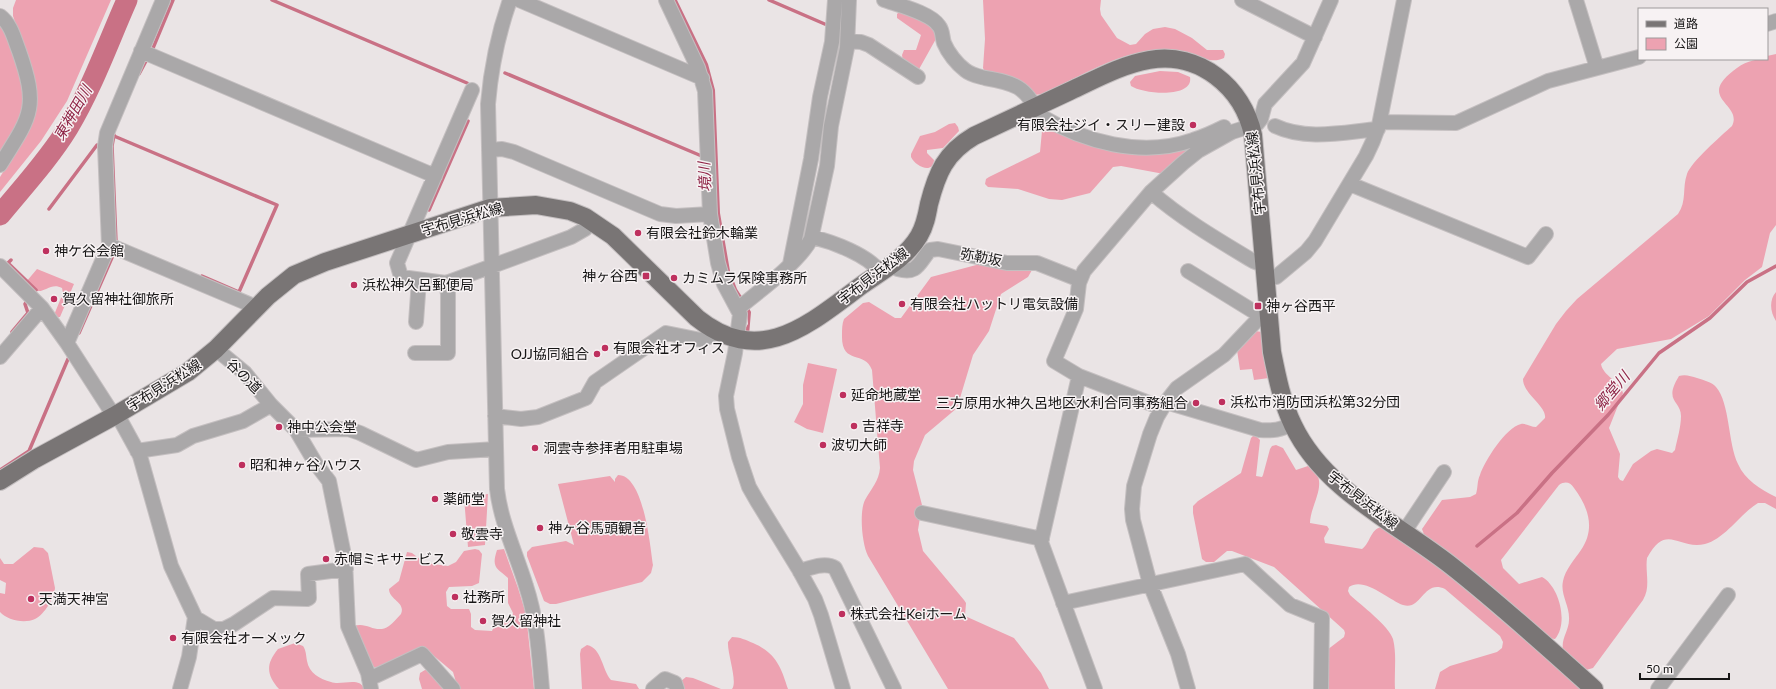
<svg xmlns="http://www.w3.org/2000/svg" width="1776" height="689" font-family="Lato,'Noto Sans JP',sans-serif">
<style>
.green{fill:#eda2b1}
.water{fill:#c97185}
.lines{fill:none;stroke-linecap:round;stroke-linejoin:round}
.stream{stroke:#c97185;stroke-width:3.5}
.river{stroke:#c97185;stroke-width:21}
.minor-casing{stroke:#c4bfc0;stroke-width:16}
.major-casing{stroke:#c4bfc0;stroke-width:20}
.minor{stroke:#aaa8a9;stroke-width:14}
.major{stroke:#797575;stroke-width:18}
.poi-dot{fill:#be305e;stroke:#f7f2f3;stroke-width:1.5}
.labels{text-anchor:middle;stroke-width:3;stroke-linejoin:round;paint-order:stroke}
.poi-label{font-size:14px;fill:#171616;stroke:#f7f2f3;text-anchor:start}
.street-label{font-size:14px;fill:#171616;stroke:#f7f2f3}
.water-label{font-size:15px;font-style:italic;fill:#8f2547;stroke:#f7f2f3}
</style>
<rect width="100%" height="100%" fill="#eae4e5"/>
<!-- green -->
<path class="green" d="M16,0H111L67,101L41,141L0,192V177L30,129L37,105L35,79L13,16V8Z
M983,0H1101L1100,9L1101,15L1117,38L1130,45L1136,44L1145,34L1153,29L1165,27L1175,29L1192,38L1207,50H1223L1225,54L1224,58C1212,64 1202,57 1191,54C1182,51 1173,50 1164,50C1123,49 1079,77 1043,94L1034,95L986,74L983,68L985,39Z
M900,11L930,22L937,37L918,71L903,61L902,55L904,50H916L921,35L897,18V14Z
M0,24L5,31C15,60 33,93 18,124C14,134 6,144 0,153Z
M1776,54V225L1770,233L1762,267L1745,280L1709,316L1671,339L1617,349L1601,364C1603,376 1620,381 1623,393L1609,428L1620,454L1618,477L1620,480L1623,481L1633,464L1651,451L1657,449L1672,453L1675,450C1677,440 1681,427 1681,416C1681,400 1663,402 1679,376C1685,374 1691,376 1697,378C1703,380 1712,382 1716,387C1730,403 1728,444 1738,464C1745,480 1760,489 1776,497V509L1765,503H1758C1741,513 1725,539 1705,544C1677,550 1667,522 1647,558C1645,573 1651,586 1643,600L1593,668L1586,670L1563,649C1561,639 1569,630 1569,620C1570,606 1560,595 1563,581C1565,570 1575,559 1581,550C1596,528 1588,507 1574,488C1570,482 1565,481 1559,485L1501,560L1503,568L1519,584L1542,577C1559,586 1569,623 1555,639L1548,638L1425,537L1422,529L1442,500L1470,497L1476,494C1478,488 1477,481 1480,475C1484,462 1506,427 1521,424C1526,423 1531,427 1536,427L1545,418C1547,406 1523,394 1523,379L1556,324L1566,311L1577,299L1678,214C1687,201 1682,188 1687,174C1691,162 1721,136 1732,126C1743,104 1697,99 1733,71C1744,62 1753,59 1767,59V56Z
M1160,71L1178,72L1190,77C1194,99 1143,94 1131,86L1130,82L1135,76Z
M955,123L958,127L959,131L943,148L927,150V153L934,160C933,175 915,166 911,157V154L920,136L935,132L949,124Z
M1045,127L1187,149L1189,152L1164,174L1121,166L1113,167L1090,193L1062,200L1049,199L1018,189L988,187L985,184L986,179L989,177L1040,152L1042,131Z
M980,264L1030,267L1032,270L1028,277L1001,294L989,331L973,355L957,408L925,435L914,461L913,470L922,505L918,530L923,551L964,600L966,603L965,616L1014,638L1041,673L1049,689H948L868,556C862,544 859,512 865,500C871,489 879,481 880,468L872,370C865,350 841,366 842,335C842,329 842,324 844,319L863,303L869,302L895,318H901L931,277Z
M37,269L74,284L60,317H56L54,315L63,293L62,288C47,280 41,303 26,282Z
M1776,292V321C1770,312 1769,300 1776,292Z
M1255,331L1262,332L1269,378L1254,380L1252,369L1240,370L1237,350Z
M808,363L837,369L823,433L807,429L794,422L803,404V385Z
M1253,436H1256L1260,440L1256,476L1262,477L1263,475L1270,449L1272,446L1276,445L1283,448L1296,470L1308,466C1332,479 1310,504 1310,523L1327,526L1329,529L1324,538L1325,543L1362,549C1371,542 1370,530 1381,527L1444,571L1582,689H1435L1440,672L1450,666L1497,652L1502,648L1503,642L1500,636L1445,589C1423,579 1422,611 1403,605C1389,600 1364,576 1349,587L1348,591L1350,595C1361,605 1389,626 1393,639C1397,655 1394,673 1395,689H1326L1327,650L1344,637L1345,633L1344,630L1274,567L1232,551H1227L1214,562H1206L1202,559L1193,513V506L1198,501L1241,473L1251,438Z
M618,475C644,475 650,546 653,565L651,573L642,582L556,604H550L544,601L527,556V552L532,547L566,541L574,545L558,484L610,476L615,482V479Z
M488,494L485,545L468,547L464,497Z
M34,547L43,548L48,553L55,588C54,598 45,614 35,619C24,624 7,620 0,612V593L5,594L6,583L0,580V558L4,564H13Z
M475,549L479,550L482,554L479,583L472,586L449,587L446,592L447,606L451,609H469L471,614V627L475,630L492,631L497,619L512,618L513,613L508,603V578C497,568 491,568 497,550L504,549L518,588L526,614L534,689H458L453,672L427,650L381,667H374L369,663L354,626C367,621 376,635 389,626C393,623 397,618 401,614C406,602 389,600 389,589L399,581L407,552L412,553L425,563L448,566L456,562L464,551Z
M732,637C740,637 746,640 753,643C776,653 781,667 788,689H732C738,682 727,653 728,642Z
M295,643L303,646C306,650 306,655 307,661C309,673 320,679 331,682C341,686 360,676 364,689H279C267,675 265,665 278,649Z
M587,645C602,648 602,670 611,680L636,684L639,689H582L580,654L581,649Z
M425,670L431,671L449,689H422L419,679L420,673Z
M686,677L693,678L721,689H680L681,681Z"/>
<!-- water -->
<path class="water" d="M673,0H677L708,64L715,90L720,213L730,271L737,289L748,306L751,312L749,335L742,334L748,324L747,312L734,291L726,272L717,213L711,90C704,58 687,29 673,0Z"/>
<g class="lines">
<!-- stream -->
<path class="stream" d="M272,0L467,83
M769,0L827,25
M153,48L173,0
M505,73L704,157
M139,74L146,61
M114,135L112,146L116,242
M114,136L277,205L239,292L202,276
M49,209L97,145
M429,210L468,121
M11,260L8,263L36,290L35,291
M12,332L28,313L25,304L27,301
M79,333L114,253
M0,470L29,451L68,359
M1477,546L1517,513L1552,473L1608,415L1659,353L1710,318L1747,282L1776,266"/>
<!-- river -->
<path class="river" d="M0,215C23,187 49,159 68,128C92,88 108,43 127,0"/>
<!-- minor casing -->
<g class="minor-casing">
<path id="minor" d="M510,0C498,34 491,68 488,104L497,489C501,523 516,553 526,586C537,619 539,654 542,689
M519,0L702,78
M666,0L698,68L705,91L710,214L718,263L724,284L740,314L735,353L726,396L727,409L739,457L749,487L757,501L798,568L815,599L821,615L843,689
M884,0C898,5 931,13 939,26C943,31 942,37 944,43C948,53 957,64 965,70C971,75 977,76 985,78C1014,83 1026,86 1039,115C1084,142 1141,158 1193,140C1203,137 1214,132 1224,127
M1242,0L1315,37
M1576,0L1597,68
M0,16C11,24 14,38 19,51C39,108 31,116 0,165
M1767,24L1776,21
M848,41L861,42L869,45L918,77
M141,51L435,176
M472,90L397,263L401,277L446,283L571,237L585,229L590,220
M1380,122L1456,123L1548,81L1639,57
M1275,126C1307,141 1344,132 1378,129
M489,150L502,149L514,152L660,214L676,216L710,214
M1350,184L1528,257L1546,234
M1151,192C1182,219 1218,240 1253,261L1258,263H1264
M812,237C833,242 868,255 880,272
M109,245L256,307
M894,263L898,269C918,275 919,262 930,250L938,249L1007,263H1037L1080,280
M790,264L811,159L820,97L832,42L835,0
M0,266L42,308L67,343L114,416
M1188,271L1261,316
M1266,278L1276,277L1306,252L1315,241L1366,156L1373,141L1379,125L1404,0
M738,307L741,306C761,290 800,261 811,239L827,166L831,126L847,48L849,0
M416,322L419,280
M67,343L109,245L105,146L107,133L163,0
M216,349L245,373L271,405L296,430L316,464L329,481L345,560L348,626L368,673L371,689
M415,353H448V294L446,283
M0,357L42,308
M1079,376L1041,542L1095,689
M1166,402L1260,430C1273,431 1281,430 1292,424
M1162,408L1079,376L1054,361L1076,309L1079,283L1084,271L1151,192L1183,163L1198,151L1232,132L1257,124L1261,119L1265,104L1303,63L1331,0
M117,414L140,456L171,566L195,617L189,657L180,689
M495,416L521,419L538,417L586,398L595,382L666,333L701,340L711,336L714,330
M296,430L348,429L360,433L416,460L448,452L496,449
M137,451L177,445L193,436L243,421L271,405
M922,513L1042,539
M1404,532L1444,472
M800,572C810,567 826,562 835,568L894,689
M1063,603L1245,564L1290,605L1322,618L1321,689
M195,620H199L214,629H224L234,624L273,598L307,599L309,598L308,574L346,569
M369,679L422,654L453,689
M653,689L665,679L675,683L677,689
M1188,689L1178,654L1150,584L1133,520L1132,509L1134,486L1150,434L1157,417L1166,402L1177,388L1224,355L1261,316L1269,315
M1658,689L1728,595"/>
</g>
<!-- major casing -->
<g class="major-casing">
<path id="major" d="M0,481L35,459L114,416L188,372L216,349L268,296L294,275L325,262L490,208L536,205L570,211L585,217L613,236L697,318C761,369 809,324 862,285C882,271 906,258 919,236C925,226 927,215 929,204C937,173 945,153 974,136C1006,121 1038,106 1070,91C1096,79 1121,65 1149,60C1199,51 1243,87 1253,135L1272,352C1277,377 1282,402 1293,425C1324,490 1395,522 1449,564C1499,603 1547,647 1594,689"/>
</g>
<!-- minor -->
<use href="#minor" class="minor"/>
<!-- major -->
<use href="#major" class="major"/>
</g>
<!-- markers -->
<g class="poi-dot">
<circle cx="1193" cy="125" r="4"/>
<circle cx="638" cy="233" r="4"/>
<circle cx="46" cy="251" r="4"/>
<rect x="642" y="272" width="8" height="8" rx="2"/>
<circle cx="674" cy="278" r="4"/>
<circle cx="354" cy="285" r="4"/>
<circle cx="54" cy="299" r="4"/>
<circle cx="902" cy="304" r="4"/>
<rect x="1254" y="302" width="8" height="8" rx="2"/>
<circle cx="605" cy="348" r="4"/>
<circle cx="597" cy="354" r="4"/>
<circle cx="843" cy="395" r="4"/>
<circle cx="1222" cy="402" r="4"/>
<circle cx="1196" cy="403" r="4"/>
<circle cx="854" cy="426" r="4"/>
<circle cx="279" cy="427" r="4"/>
<circle cx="823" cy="445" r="4"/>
<circle cx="535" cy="448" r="4"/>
<circle cx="242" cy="465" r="4"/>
<circle cx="435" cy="499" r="4"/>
<circle cx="540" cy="528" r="4"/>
<circle cx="453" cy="534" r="4"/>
<circle cx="326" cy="559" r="4"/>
<circle cx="455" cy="597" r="4"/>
<circle cx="31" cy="599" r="4"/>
<circle cx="842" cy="614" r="4"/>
<circle cx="483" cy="621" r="4"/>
<circle cx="173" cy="638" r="4"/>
</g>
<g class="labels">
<!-- poi labels -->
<g class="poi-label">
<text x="1185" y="130" text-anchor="end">有限会社ジイ・スリー建設</text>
<text x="646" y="238">有限会社鈴木輪業</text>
<text x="54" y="256">神ケ谷会館</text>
<text x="638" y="281" text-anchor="end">神ヶ谷西</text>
<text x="682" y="283">カミムラ保険事務所</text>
<text x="362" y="290">浜松神久呂郵便局</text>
<text x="62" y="304">賀久留神社御旅所</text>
<text x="910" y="309">有限会社ハットリ電気設備</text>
<text x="1266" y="311">神ヶ谷西平</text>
<text x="613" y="353">有限会社オフィス</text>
<text x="589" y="359" text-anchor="end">OJJ協同組合</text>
<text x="851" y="400">延命地蔵堂</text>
<text x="1230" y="407">浜松市消防団浜松第32分団</text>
<text x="1188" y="408" text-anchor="end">三方原用水神久呂地区水利合同事務組合</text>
<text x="862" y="431">吉祥寺</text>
<text x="287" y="432">神中公会堂</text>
<text x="831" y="450">波切大師</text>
<text x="543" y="453">洞雲寺参拝者用駐車場</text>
<text x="250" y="470">昭和神ヶ谷ハウス</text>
<text x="443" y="504">薬師堂</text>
<text x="548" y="533">神ヶ谷馬頭観音</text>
<text x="461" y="539">敬雲寺</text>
<text x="334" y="564">赤帽ミキサービス</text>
<text x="463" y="602">社務所</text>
<text x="39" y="604">天満天神宮</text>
<text x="850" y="619">株式会社Keiホーム</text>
<text x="491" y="626">賀久留神社</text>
<text x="181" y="643">有限会社オーメック</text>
</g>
<!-- street labels -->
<g class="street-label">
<text transform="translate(1256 173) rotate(-96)" y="5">宇布見浜松線</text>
<text transform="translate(462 219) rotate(-16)" y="5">宇布見浜松線</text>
<text transform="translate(981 257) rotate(11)" y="5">弥勒坂</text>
<text transform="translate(873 276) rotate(-37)" y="5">宇布見浜松線</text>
<text transform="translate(244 376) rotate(45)" y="5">谷の道</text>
<text transform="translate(164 385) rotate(-32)" y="5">宇布見浜松線</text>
<text transform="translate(1363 500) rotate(38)" y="5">宇布見浜松線</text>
</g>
<!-- water labels -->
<g class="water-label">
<text transform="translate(73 113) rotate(-60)" y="5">東神田川</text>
<text transform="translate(705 177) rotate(-93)" y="5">境川</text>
<text transform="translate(1612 391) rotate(-50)" y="5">郷堂川</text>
</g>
</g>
<!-- legend -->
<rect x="1638" y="8" width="130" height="52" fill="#f7f2f3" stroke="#9d9a9b"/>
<rect x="1646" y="21" width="20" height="6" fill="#797575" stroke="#9d9a9b"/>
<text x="1674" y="28" font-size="12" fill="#171616">道路</text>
<rect x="1646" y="38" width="20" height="12" fill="#eda2b1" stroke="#9d9a9b"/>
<text x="1674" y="48" font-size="12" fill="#171616">公園</text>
<!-- scale -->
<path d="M1640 673v6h89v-6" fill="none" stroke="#171616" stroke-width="2"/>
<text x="1646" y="673" font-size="12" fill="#171616" stroke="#f7f2f3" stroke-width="3" paint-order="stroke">50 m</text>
</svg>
